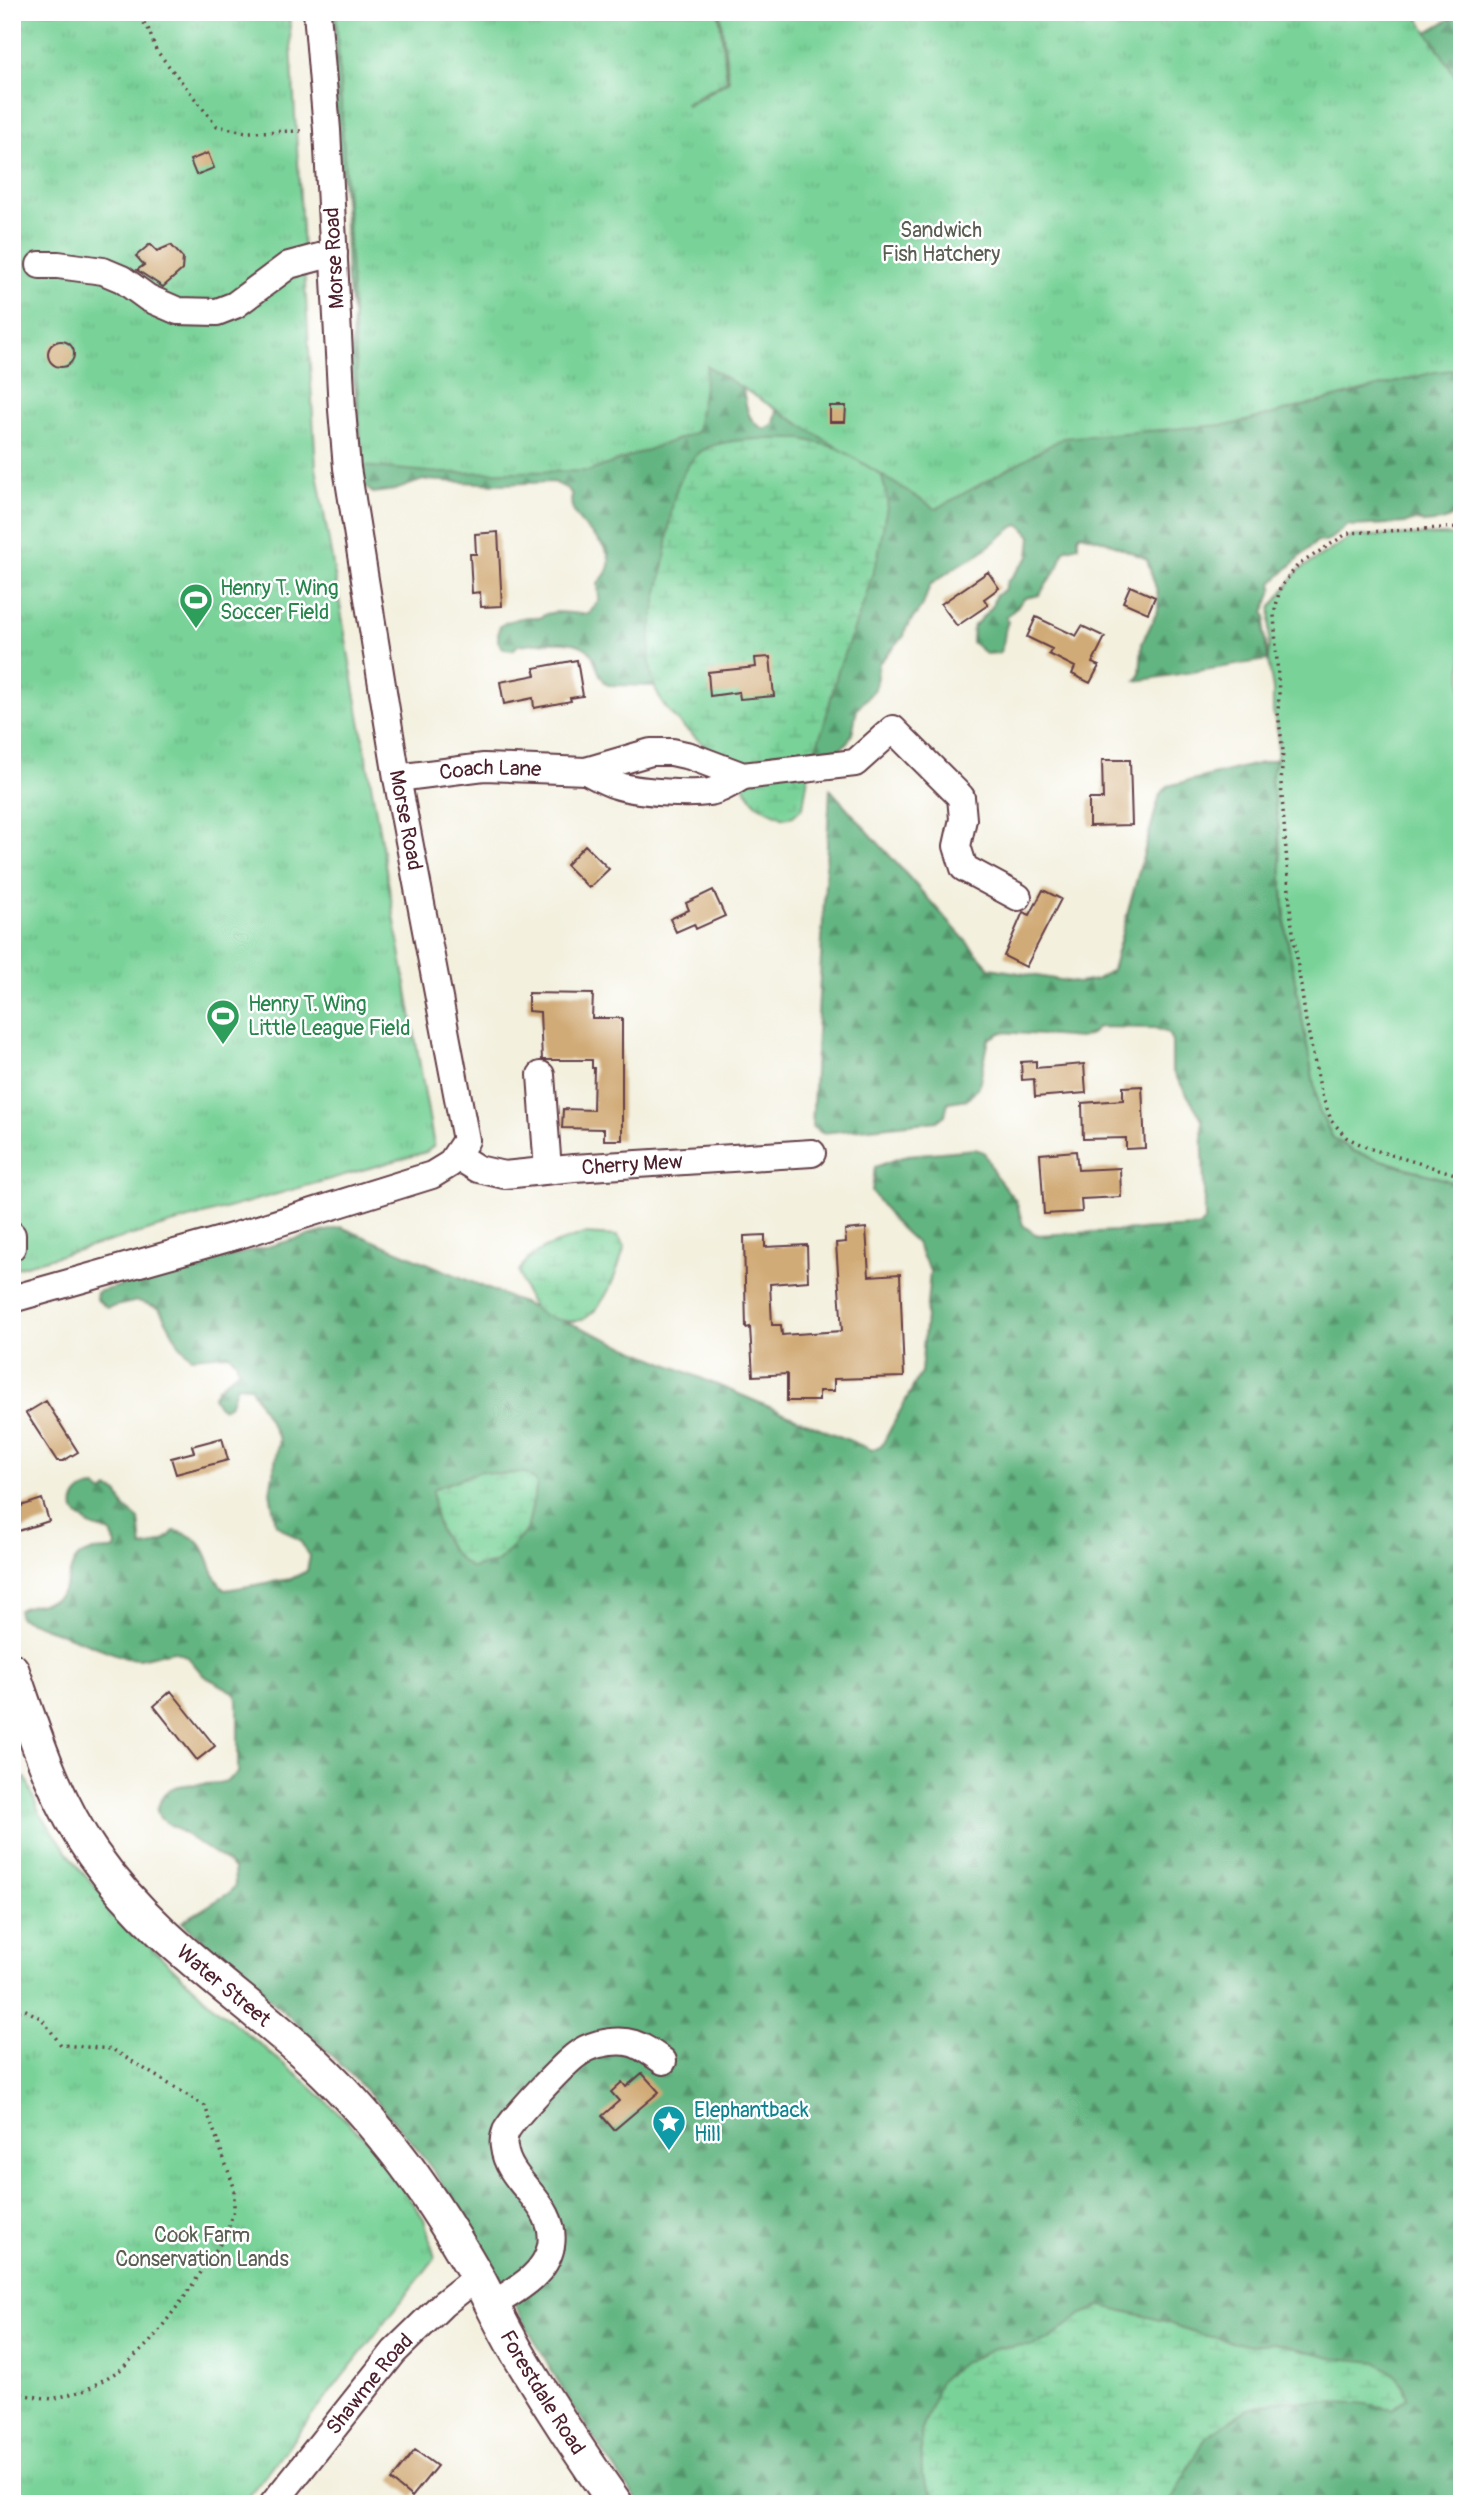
<svg xmlns="http://www.w3.org/2000/svg" width="1474" height="2516" font-family="Pangolin,sans-serif">
<style>
.grass{fill:#79d399;stroke:#627962;stroke-width:2}
.forest{fill:url(#forest-firs);stroke:#566a56;stroke-width:2}
.wetland{fill:url(#wetland-marsh);stroke:#627962;stroke-width:2}
.park{fill:url(#park-tufts);stroke:#627962;stroke-width:2}
.building{fill:#d1ab77}
.lines{fill:none;stroke-linecap:round;stroke-linejoin:round}
.minor-casing{stroke:#633e46;stroke-width:30}
.major-casing{stroke:#633e46;stroke-width:37}
.path{stroke:#633e46;stroke-width:3.5;stroke-dasharray:2 5;stroke-linecap:butt}
.minor{stroke:#fff;stroke-width:26}
.major{stroke:#fff;stroke-width:33}
.labels{text-anchor:middle;stroke-width:5;stroke-linejoin:round;paint-order:stroke}
.park-label{font-size:21px;fill:#5a5e52;stroke:#fff}
.street-label{font-size:21px;fill:#4a1f2b;stroke:#fff}
.leisure-label{font-size:21px;fill:#27864d;stroke:#fff;text-anchor:start}
.culture-label{font-size:21px;fill:#0d838f;stroke:#fff;text-anchor:start}
</style>
<defs>
<pattern id="forest-firs" width="22" height="20" patternUnits="userSpaceOnUse" patternTransform="scale(1.75)"><rect width="22" height="20" fill="#62b581"/><path d="M5 1l3.5 6h-7zM16 11l3.5 6h-7z" fill="#53936a"/></pattern>
<pattern id="wetland-marsh" width="20" height="14" patternUnits="userSpaceOnUse" patternTransform="scale(1.75)"><rect width="20" height="14" fill="#79d399"/><path d="M1 5h8M5 5V1M11 12h8M15 12V8" fill="none" stroke="#6ab584"/></pattern>
<pattern id="park-tufts" width="24" height="20" patternUnits="userSpaceOnUse" patternTransform="scale(1.75)"><rect width="24" height="20" fill="#79d399"/><path d="M3 7l-1-3M5 7V3M7 7l1-3M15 17l-1-3M17 17v-4M19 17l1-3" fill="none" stroke="#6ab584"/></pattern>
</defs>
<rect width="100%" height="100%" fill="#fff"/>
<filter id="ink" filterUnits="userSpaceOnUse"><feTurbulence type="fractalNoise" baseFrequency=".0143" numOctaves="2"/><feDisplacementMap in="SourceGraphic" scale="14" xChannelSelector="R" yChannelSelector="G"/><feConvolveMatrix kernelMatrix="1 2 1 2 8 2 1 2 1" color-interpolation-filters="sRGB"/></filter>
<filter id="wash" filterUnits="userSpaceOnUse"><feTurbulence type="fractalNoise" baseFrequency=".00686" numOctaves="4" result="noise"/><feDisplacementMap in="SourceGraphic" scale="28" xChannelSelector="R" yChannelSelector="G"/><feGaussianBlur stdDeviation="1.57" result="paint"/><feColorMatrix in="noise" values="0 0 0 0 0 0 0 0 0 0 0 0 0 0 0 0 0 1.4 0 .05"/><feComposite in="paint" operator="in"/></filter>
<g filter="url(#wash)">
<rect width="100%" height="100%" fill="#f3f0de"/>
<!-- grass -->
<path class="grass" d="M1462,535V1185L1355,1152L1333,1138L1319,1111L1286,932L1278,823L1271,781L1273,768L1277,759L1278,734L1273,711V689L1268,660L1271,608L1299,570L1353,536Z"/>
<!-- forest -->
<path class="forest" d="M328,12H631L699,99L742,386C747,404 745,422 765,429L774,424L778,406L1462,12V512L1443,521L1425,523L1416,520L1406,523L1353,526L1348,525L1326,542L1317,541L1272,583L1273,588L1264,613L1266,617L1264,632L1268,660L1136,681L1140,675L1142,643L1158,610V595L1147,559L1105,541L1081,534L1078,537V546L1064,550L1059,566L1039,595L1025,598L1006,618L1008,622C1002,633 1007,642 999,653L986,654L972,642L973,627L992,607L995,596L1004,590L1007,582L1029,557L1031,536L1021,525L1015,526L973,558L960,564L930,585L923,605L906,628L904,636L879,663L875,689L857,709L852,734L847,743L841,748L807,758L659,686L608,685C599,678 598,667 593,657C584,634 538,643 518,645L513,650L504,649L498,641C498,637 498,632 499,628C503,620 530,615 539,618C555,607 571,615 589,614L599,600L598,583C637,546 563,530 572,495L568,489L554,482L499,484L423,480L395,490L373,493L363,485L361,471L362,446L358,427L355,386L350,372L353,316L347,282L344,195L339,162Z
M1277,759L1273,768L1271,781L1278,823L1286,932L1319,1111L1333,1138L1355,1152L1462,1185V2504H640C609,2462 581,2420 555,2376C512,2303 475,2226 424,2158C356,2068 266,1997 182,1922L229,1893L235,1885L234,1869L226,1861L160,1818L157,1811C166,1774 195,1789 223,1782C228,1781 233,1776 238,1773V1701L234,1692L204,1676L187,1656L173,1651L140,1659L126,1658L20,1618L18,1610C30,1603 44,1605 55,1599C74,1589 64,1559 88,1552C96,1549 106,1552 115,1549L116,1545L111,1533L89,1525L74,1511C71,1497 83,1487 96,1487L103,1493L108,1489L117,1492L124,1507L139,1519L142,1547C156,1546 165,1542 174,1531C215,1536 205,1575 225,1590L291,1579L307,1571L310,1556L300,1541L276,1524L270,1492L279,1439L250,1386L237,1385L231,1403L223,1409L218,1405L213,1397L218,1388L238,1370L236,1361L229,1354L191,1357L179,1344L159,1308L138,1301L107,1308L96,1299L97,1292L341,1227L872,1450L882,1445L921,1372L930,1271L916,1243L894,1222L872,1192L875,1167L908,1155L975,1149L984,1152L995,1175L1016,1201L1023,1225L1036,1235L1198,1227L1205,1220L1202,1119L1172,1070V1041L1168,1033L1155,1028L1098,1027L1091,1034L1080,1038L1002,1032L989,1039L979,1086L968,1099L948,1102L945,1115L937,1121L822,1133L812,1127L830,789L990,968L1078,983L1095,980L1112,970L1160,794L1168,786Z"/>
<!-- wetland -->
<path class="wetland" d="M802,439L859,453L879,465L888,501L878,556L861,611L838,670L824,725L810,764L803,807L793,816L784,818C775,813 763,809 756,803C745,791 739,775 727,764C706,745 678,727 662,702C635,658 659,599 666,552C670,520 672,476 699,453C718,436 777,439 802,439Z
M584,1234L617,1236L625,1246C618,1268 608,1303 587,1317C576,1326 547,1319 536,1310C528,1303 521,1281 519,1271C533,1247 559,1243 584,1234Z
M481,1471C487,1472 493,1474 499,1474C518,1476 524,1465 537,1484L527,1530L497,1563L471,1568C444,1550 432,1521 433,1489Z
M1102,2306L1153,2318L1203,2335L1246,2345L1274,2343L1336,2358L1377,2362L1396,2376L1404,2386L1408,2397L1393,2409L1360,2403L1277,2401L1246,2410L1206,2437L1169,2504H934L933,2493L922,2475L921,2433L940,2380L963,2362L999,2347L1032,2346L1049,2340L1080,2315Z"/>
<!-- park -->
<path class="park" d="M12,12H289L316,467L434,1146L426,1152L12,1269Z
M336,12H719L727,81L686,103L687,106L729,81L720,12H1415L1462,87V369L1435,372L1234,424L1063,438L936,509L707,366L697,432L590,471L441,473L362,466Z
M26,1778L39,1812L82,1872L146,1943L211,2004L309,2085L368,2141L424,2219L435,2258L243,2504H12V1780Z"/>
<g id="blocks">
<!-- building -->
<path class="building" d="M208,153L214,168L196,175L190,160Z
M150,244L157,251L171,245L183,258L182,270L163,287L137,270L144,265L136,256Z
M48 354a13 13 0 1 1 26 0a13 13 0 1 1-26 0Z
M830,406H846L845,422H830Z
M498,532L502,606L481,607L480,592L472,593L470,554H476L475,534Z
M988,572L999,588L984,599L988,605L957,626L941,604Z
M1130,586L1155,597L1148,613L1123,602Z
M1036,617L1076,636L1082,626L1105,637L1092,663L1099,666L1090,683L1072,674L1075,667L1049,654L1052,649L1027,637Z
M770,657L774,696L740,699L739,692L710,696L708,672L756,667L755,658Z
M577,660L583,696L570,698L571,701L534,708L533,698L504,704L500,682L536,675L534,668Z
M1102,760H1130L1132,825L1089,826V799H1103Z
M585,845L609,869L589,888L566,865Z
M713,890L725,916L696,929L694,924L676,932L670,919L689,910L686,903Z
M1043,890L1061,899L1026,967L1004,956L1023,912L1030,915Z
M528,993L593,994L592,1018H622V1140H604V1129L562,1128L563,1109L593,1110L594,1068H592V1060H542L540,1012L528,1011Z
M1036,1061V1068L1084,1064L1086,1093L1035,1097L1034,1079L1022,1080L1021,1062Z
M1142,1086L1145,1148L1126,1149V1138L1083,1139L1082,1103L1123,1100V1087Z
M1076,1151L1078,1170L1120,1168L1121,1197L1081,1199L1082,1212L1044,1214L1040,1154Z
M866,1228L869,1276L900,1274L904,1377L834,1379V1391H819V1401H787V1374L753,1376L750,1327L746,1328L744,1236L765,1235V1247L807,1245L808,1281L770,1284L772,1325H781L782,1335L842,1331L836,1243L846,1242L845,1230Z
M46,1401L78,1452L63,1461H57L26,1413Z
M222,1438L228,1460L176,1474L171,1458L194,1452L192,1446Z
M42,1499L49,1521L12,1533V1509Z
M171,1691L215,1746L197,1760L154,1706Z
M642,2073L659,2092L614,2130L602,2116L619,2101L611,2092L622,2082L626,2087Z
M415,2450L437,2466L412,2497L391,2480Z"/>
</g>
</g>
<g filter="url(#ink)">
<use href="#blocks" fill-opacity="0" stroke="#633e46" stroke-width="2"/>
<g class="lines">
<!-- minor casing -->
<g class="minor-casing">
<g id="minor">
<path d="M40,265H58L103,271L122,279L148,298L178,311L217,312L235,305L289,265L334,253"/>
<path d="M586,771C596,776 606,782 616,785C636,792 688,795 709,792C721,790 733,782 743,776"/>
<path id="s1" d="M397,778L484,767L586,771L651,752H672L690,756L743,776L855,763L893,729L961,797L963,819L957,846L964,868L1018,897"/>
<path d="M541,1075L548,1170"/>
<path id="s2" d="M457,1156L478,1169L504,1175L574,1168L812,1153"/>
<path d="M12,1235V1247"/>
<path d="M12,1299L239,1235L432,1175L450,1164L466,1140L397,778L347,468L342,410L327,130L317,12"/>
<path d="M492,2305C515,2290 545,2276 551,2246C558,2203 508,2185 504,2147C503,2142 504,2136 506,2131C513,2118 566,2061 579,2053C584,2049 592,2046 599,2044C629,2037 639,2044 663,2061"/>
<path id="s3" d="M273,2504L394,2352L443,2304L477,2277"/>
</g>
</g>
<!-- major casing -->
<g class="major-casing">
<g id="major">
<path id="s4" d="M12,1670C34,1733 54,1799 93,1854C151,1937 230,1987 304,2053C337,2082 366,2115 394,2150C425,2189 453,2234 478,2278C493,2306 506,2335 523,2362C552,2410 583,2458 616,2504"/>
</g>
</g>
<!-- path -->
<path class="path" d="M135,12L148,28L156,50L217,126L245,132L304,131
M1462,527L1348,533L1297,566L1280,588L1274,615L1279,693L1278,713L1283,751L1281,783L1291,918L1306,1021L1321,1092L1331,1120L1346,1137L1368,1148L1462,1176
M12,2013L24,2009L42,2019L61,2045L112,2049L205,2106L234,2187V2210L226,2235L183,2299L150,2342L120,2370L86,2390L52,2399L24,2395L12,2389"/>
<!-- minor -->
<use href="#minor" class="minor"/>
<!-- major -->
<use href="#major" class="major"/>
</g>
</g>
<!-- icons -->
<defs>
<g id="stadium-pin" transform="scale(1.75)"><path d="M0 17L-7.5 6A9.5 9.5 0 1 1 7.5 6Z" fill="#2e9e5b" stroke="#fff"/><path d="M0-5a6.5 5 0 1 0 0 10a6.5 5 0 1 0 0-10ZM-3.5-1.8h7v3.6h-7Z" fill="#fff"/></g>
<g id="sight-pin" transform="scale(1.75)"><path d="M0 17L-7.5 6A9.5 9.5 0 1 1 7.5 6Z" fill="#0f9aa8" stroke="#fff"/><path d="M0-6L1.8-2.2L6-1.7L2.9 1.2L3.7 5.4L0 3.3L-3.7 5.4L-2.9 1.2L-6-1.7L-1.8-2.2Z" fill="#fff"/></g>
</defs>
<g fill-rule="evenodd">
<use href="#stadium-pin" x="196" y="600"/>
<use href="#stadium-pin" x="223" y="1016"/>
<use href="#sight-pin" x="669" y="2122"/>
</g>
<g class="labels">
<!-- park labels -->
<g class="park-label">
<text x="941" y="237">Sandwich<tspan x="941" dy="24">Fish Hatchery</tspan></text>
<text x="202" y="2242">Cook Farm<tspan x="202" dy="24">Conservation Lands</tspan></text>
</g>
<!-- street labels -->
<g class="street-label">
<text transform="translate(334 258) rotate(-93)" y="7">Morse Road</text>
<text dy="7" stroke="none"><textPath href="#s1" startOffset="94">Coach Lane</textPath></text>
<text transform="translate(406 820) rotate(79)" y="7">Morse Road</text>
<text dy="7" stroke="none"><textPath href="#s2" startOffset="180">Cherry Mew</textPath></text>
<text dy="7" stroke="none"><textPath href="#s4" startOffset="388">Water Street</textPath></text>
<text dy="7" stroke="none"><textPath href="#s3" startOffset="154">Shawme Road</textPath></text>
<text dy="7" stroke="none"><textPath href="#s4" startOffset="910">Forestdale Road</textPath></text>
</g>
<!-- leisure labels -->
<g class="leisure-label">
<text x="220" y="595">Henry T. Wing<tspan x="220" dy="24">Soccer Field</tspan></text>
<text x="248" y="1011">Henry T. Wing<tspan x="248" dy="24">Little League Field</tspan></text>
</g>
<!-- culture labels -->
<g class="culture-label">
<text x="694" y="2117">Elephantback<tspan x="694" dy="24">Hill</tspan></text>
</g>
</g>
<!-- margin -->
<rect width="1474" height="2516" fill="none" stroke="#fff" stroke-width="42"/>
</svg>
